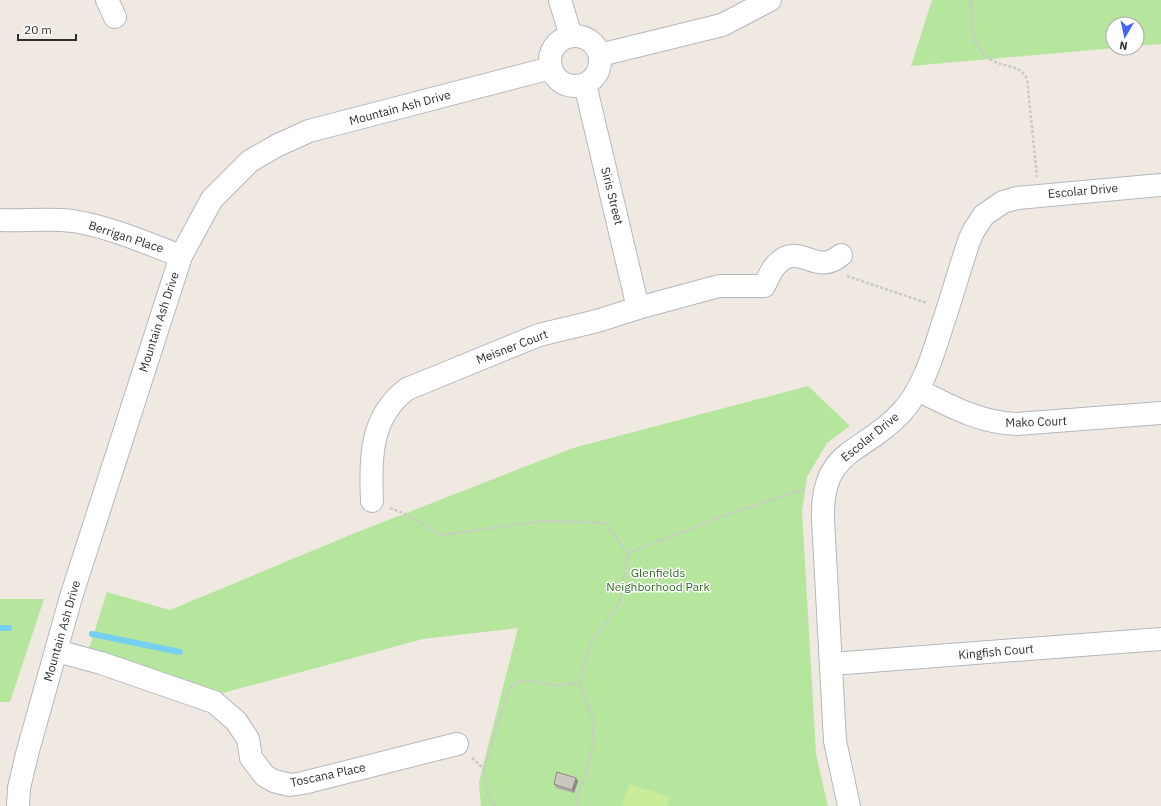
<svg xmlns="http://www.w3.org/2000/svg" width="1161" height="806" font-family="'IBM Plex Sans',sans-serif">
<style>
.green{fill:#b6e59e}
.pitch{fill:#c9ec9a}
.lines{fill:none;stroke-linecap:round;stroke-linejoin:round}
.stream{stroke:#75cff0;stroke-width:6}
.minor-casing{stroke:#b4b7c1;stroke-width:24}
.path{stroke:#c9c9c9;stroke-width:2.5;stroke-dasharray:3 2;stroke-linecap:butt}
.minor{stroke:#fff;stroke-width:22}
.wall{fill:#afaba4}
.shaded-wall{fill:#8e8b86}
.building{fill:#cbc7bf;stroke:#8e8b86}
.labels{text-anchor:middle;stroke-width:3;stroke-linejoin:round;paint-order:stroke}
.street-label{font-size:12px;fill:#2e2e2e;stroke:#fff}
.park-label{font-size:12px;fill:#2c6e1b;stroke:#fff}
</style>
<rect width="100%" height="100%" fill="#efe9e1"/>
<!-- green -->
<path class="green" d="M932,0H1161V44L1137,46V24H1113V48H1115L911,66Z
M808,386L850,426L827,443L807,477L802,511L816,754L828,806H481L479,782L518,628L423,639L223,693L89,649L107,592L170,610L350,535L573,448Z
M0,599H44L10,702H0Z"/>
<!-- pitch -->
<path class="pitch" d="M629,784L670,797L667,806H622Z"/>
<g class="lines">
<!-- stream -->
<path class="stream" d="M0,628H9
M92,634L180,652"/>
<!-- minor casing -->
<g class="minor-casing">
<path id="minor" d="M107,0L115,17
M560,0L571,36
M550 61a25 25 0 1 1 50 0a25 25 0 1 1-50 0Z
M600,55L722,25L770,0
M585,84L638,308
M0,220C24,221 49,218 73,221C110,227 146,243 181,256
M918,390C950,406 980,423 1017,424L1161,413
M372,501C370,458 370,417 407,389L539,335L597,321L638,308L719,286H764C768,279 771,270 776,265C800,239 814,278 841,255
M57,651L101,663L214,702L236,721L248,739L251,758L265,776L274,781L290,785L303,783L457,744
M831,664L1161,639
M18,806L19,788L27,754L71,597L181,256L212,199L250,161L278,145L309,131L551,68
M849,806L835,741L823,519C821,448 863,454 901,413C924,388 933,354 943,323C952,296 960,268 969,241L974,230L984,215L1003,202L1017,198L1161,185"/>
</g>
<!-- path -->
<path class="path" d="M971,0C971,29 970,56 1004,65C1014,67 1022,69 1027,79L1037,177
M847,276L927,303
M390,508L403,513L441,535L544,521L606,523L628,553L620,602L590,646L579,683L593,719V743L587,770L577,799V806
M628,553L731,513L800,490H805
M472,758L484,769
M495,806L488,796L484,769L509,689C522,675 535,682 551,685C560,686 570,684 579,683"/>
<!-- minor -->
<use href="#minor" class="minor"/>
</g>
<!-- wall -->
<path class="wall" d="M576,778L578,781L574,793L556,788L554,784Z"/>
<!-- shaded-wall -->
<path class="shaded-wall" d="M576,778L578,781L574,793L572,790Z"/>
<!-- building -->
<path class="building" d="M557,772L576,778L572,790L554,784Z"/>
<g class="labels">
<!-- street labels -->
<g class="street-label">
<text transform="translate(400 108) rotate(-15)" y="4">Mountain Ash Drive</text>
<text transform="translate(1083 191) rotate(-5)" y="4">Escolar Drive</text>
<text transform="translate(612 196) rotate(76)" y="4">Siris Street</text>
<text transform="translate(126 237) rotate(18)" y="4">Berrigan Place</text>
<text transform="translate(159 322) rotate(-72)" y="4">Mountain Ash Drive</text>
<text transform="translate(512 347) rotate(-21)" y="4">Meisner Court</text>
<text transform="translate(1036 422) rotate(-2)" y="4">Mako Court</text>
<text transform="translate(870 437) rotate(-39)" y="4">Escolar Drive</text>
<text transform="translate(62 631) rotate(-74)" y="4">Mountain Ash Drive</text>
<text transform="translate(996 652) rotate(-5)" y="4">Kingfish Court</text>
<text transform="translate(328 775) rotate(-12)" y="4">Toscana Place</text>
</g>
<!-- park labels -->
<g class="park-label">
<text x="658" y="577">Glenfields<tspan x="658" dy="14">Neighborhood Park</tspan></text>
</g>
</g>
<!-- north arrow -->
<g transform="translate(1125 36) rotate(189)"><circle r="19" fill="#ffffff" stroke="#ababab"/>
<path d="M0-3L7 15L0 10L-7 15Z" fill="#4264fb"/>
<text y="-6" font-size="11" font-weight="bold" text-anchor="middle" fill="#2e2e2e">N</text>
</g>
<!-- scale -->
<path d="M18 34v6h58v-6" fill="none" stroke="#2e2e2e" stroke-width="2"/>
<text x="24" y="34" font-size="12" fill="#2e2e2e" stroke="#ffffff" stroke-width="3" paint-order="stroke">20 m</text>
</svg>
